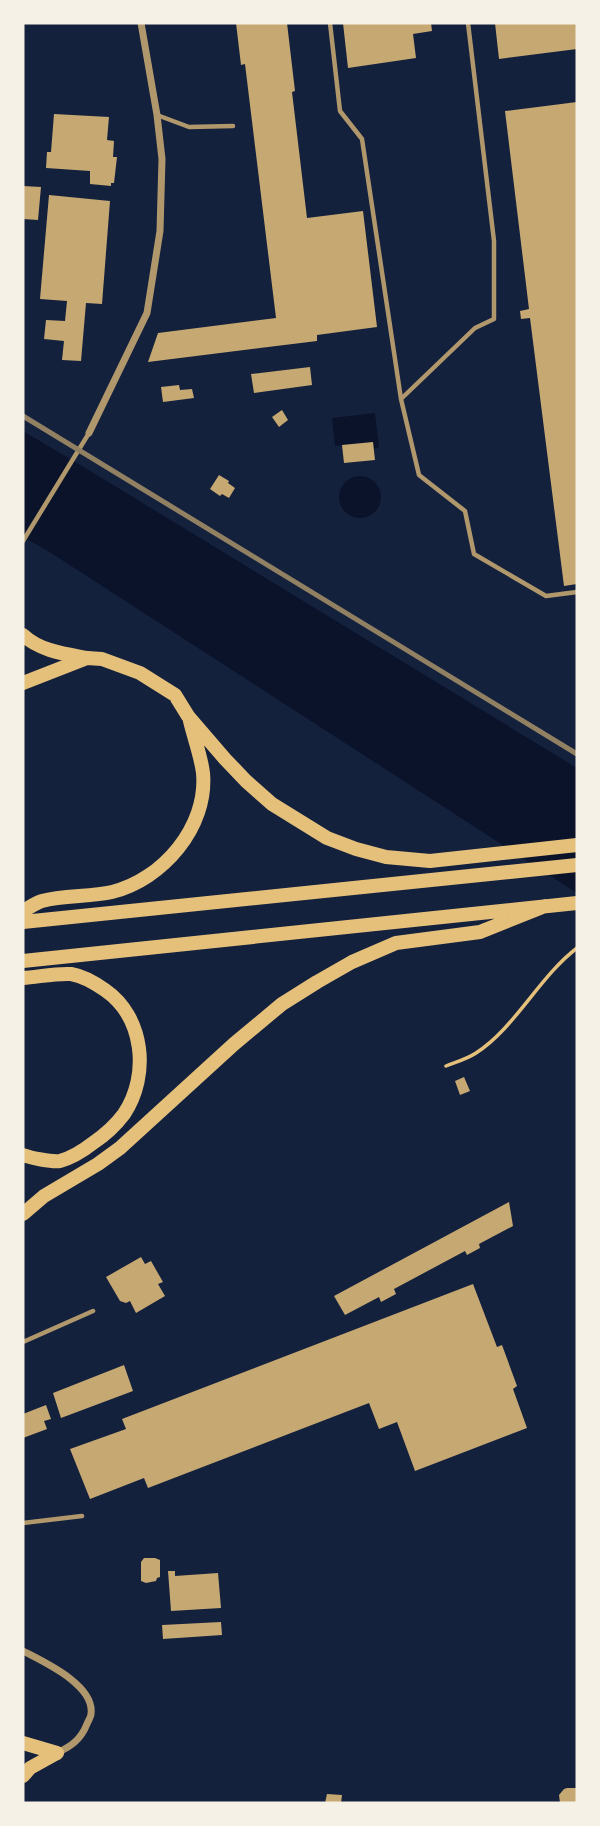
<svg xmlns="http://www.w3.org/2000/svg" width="600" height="1826" font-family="'Roboto Condensed',sans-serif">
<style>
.water{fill:#0b132b}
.building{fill:#c6a872}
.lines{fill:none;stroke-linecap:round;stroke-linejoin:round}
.path{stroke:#e5c07b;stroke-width:3.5}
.service{stroke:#b1986c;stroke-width:4.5}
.minor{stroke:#b1986c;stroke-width:7}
.primary{stroke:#e5c07b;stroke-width:14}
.trunk{stroke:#e5c07b;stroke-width:14}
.rail{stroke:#918062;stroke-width:5}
</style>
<rect width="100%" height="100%" fill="#14213d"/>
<!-- water -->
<path class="water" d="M375,413L379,447L374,449L373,442L335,446L332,418Z
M23,431L87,469L577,768V893L48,551L23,537Z
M339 497a21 21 0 1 1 42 0a21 21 0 1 1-42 0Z"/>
<!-- building -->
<path class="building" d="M236,23H287L295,91L292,92L307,218L363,211L377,327L317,335V341L148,362L158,333L276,318L245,64L241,65Z
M343,23H431L432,31L413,34L416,58L348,68Z
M495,23H577V49L499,59Z
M577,102V584L564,586L530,318L521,319L520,311L529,309L505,111Z
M54,114L109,117L107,140L114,141L113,157H117L114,183H111V186L90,184V171L46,168L47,152H51Z
M23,186L41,187L38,220L23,219Z
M49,195L110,201L102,304L86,303L81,361L62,360L64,341L44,339L46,320L65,321L67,301L40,299Z
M310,367L312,385L254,393L251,374Z
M179,385L180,390L192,389L194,398L163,402L161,387Z
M282,410L288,420L279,427L272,417Z
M373,442L375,460L344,463L342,445Z
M219,475L229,481L228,483L235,488L229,498L222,494L220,496L210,489Z
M464,1077L470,1091L460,1095L455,1081Z
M509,1202L513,1226L479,1244L480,1248L467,1255L465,1251L394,1289L396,1294L381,1302L379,1297L345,1315L334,1296Z
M141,1257L145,1264L151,1261L163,1282L158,1284L165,1296L136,1313L130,1301L126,1303L120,1301L106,1277Z
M473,1284L497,1347L502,1345L517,1386L513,1389L527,1428L415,1471L397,1422L379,1429L369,1403L148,1488L144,1478L90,1499L70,1449L126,1429L122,1419Z
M124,1365L133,1391L61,1418L53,1393Z
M46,1405L51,1419L44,1421L47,1429L23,1438V1414Z
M144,1558H155L160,1560V1577L157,1578L156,1581L146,1583L141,1581V1562Z
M168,1571H175V1576L218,1573L221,1608L171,1611Z
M221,1622L222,1635L163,1639L162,1625Z
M567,1788H577V1803H560L559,1795L564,1789Z
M327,1794L342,1795L341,1803H325Z"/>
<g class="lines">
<!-- path -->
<path class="path" d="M446,1066C456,1062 467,1059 476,1053C515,1028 539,977 577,948"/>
<!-- service -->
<path class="service" d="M330,23L340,111L362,139L401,399L419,475L465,511L474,554L546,596L577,592
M157,115L189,127L233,126
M401,399L475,328L494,319V241L468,23
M23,541L89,433
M23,1342L93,1311
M23,1523L82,1516"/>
<!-- minor -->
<path class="minor" d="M89,433L147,313L160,231L162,159L157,115L141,23
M23,1651C44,1662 95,1685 91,1714C91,1717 88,1721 87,1724C81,1739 72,1746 57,1753"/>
<!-- primary -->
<path class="primary" d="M23,635C40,651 65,654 87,658"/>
<!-- trunk -->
<path class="trunk" d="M23,683L87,658L102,659L140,673L175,695L188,716L225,759L246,781L272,804L327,838L356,849L386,857L430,861L577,845
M23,911C29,908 35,903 42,901C63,895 90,897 112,892C162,880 208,827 203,773C201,756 194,738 190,721
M23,922L577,865
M23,961L577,903
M23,978C38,977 56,973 71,974C83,976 95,983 105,990C144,1017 150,1075 124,1114C115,1126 105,1135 93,1143C84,1150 71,1158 60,1161C51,1162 31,1158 23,1155
M23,1214L44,1196L98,1164L120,1148L234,1044L282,1004L317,982L352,962L396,943L480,932L545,906
M23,1743L57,1753
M23,1776L30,1768L57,1753"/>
<!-- rail -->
<path class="rail" d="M23,416L577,754"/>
</g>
<!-- border -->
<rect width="600" height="1826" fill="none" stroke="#f6f1e7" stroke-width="49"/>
</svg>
